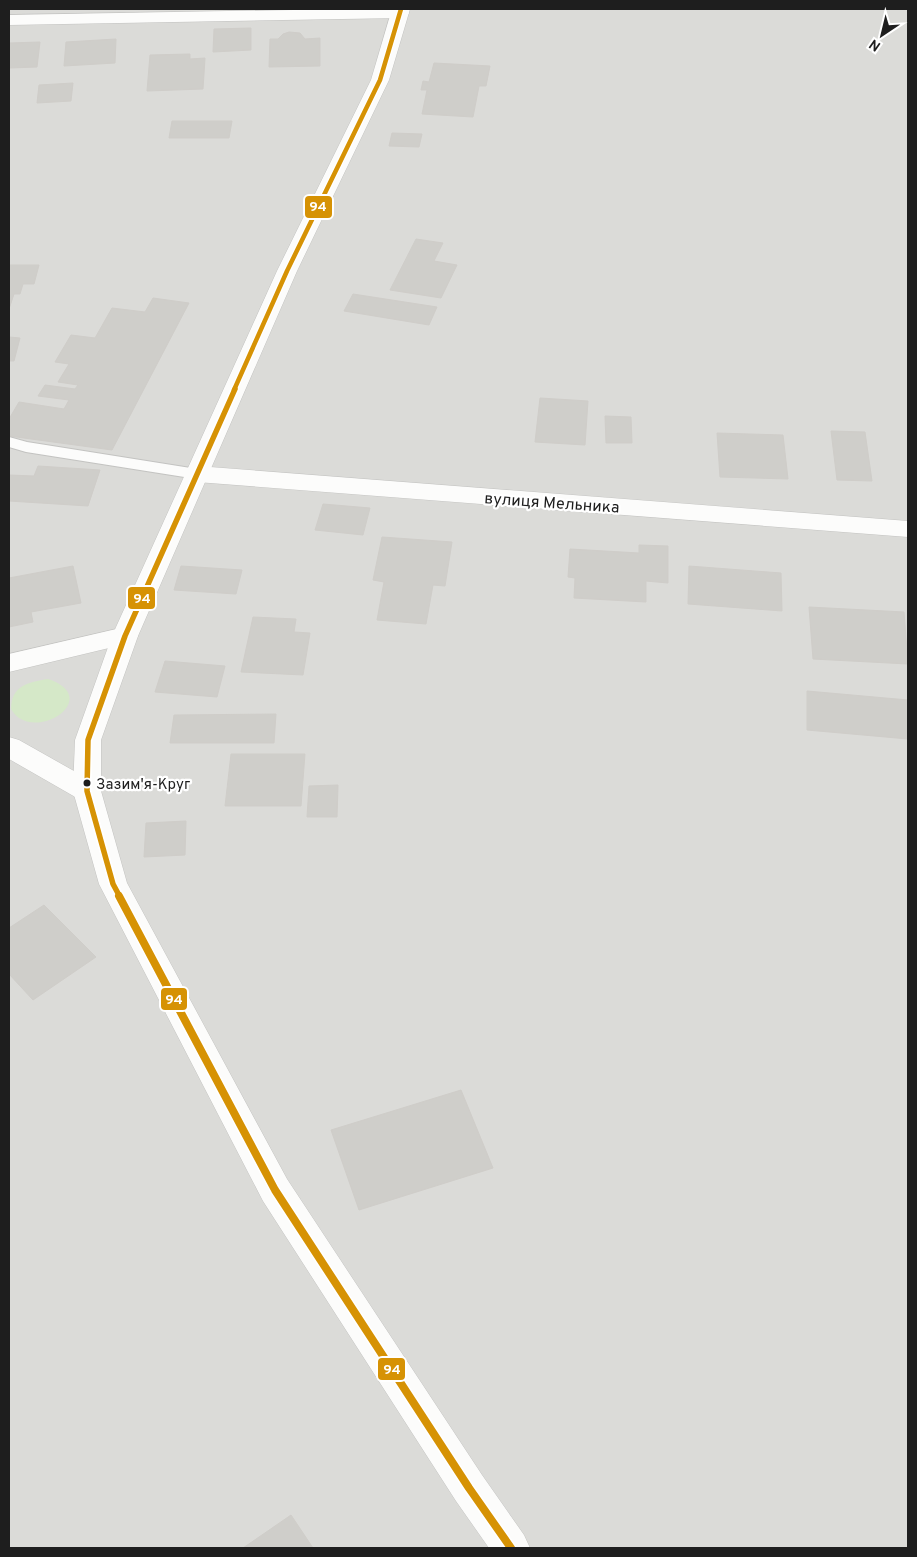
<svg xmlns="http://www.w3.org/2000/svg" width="917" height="1557" font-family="Overpass,sans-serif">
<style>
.residential{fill:#dbdbd8}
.grass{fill:#d5e8c8}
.building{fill:#cfceca;stroke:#cfcdc9}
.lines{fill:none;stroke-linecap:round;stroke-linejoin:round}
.service-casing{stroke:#c3c3c1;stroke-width:2}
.minor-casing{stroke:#c3c3c1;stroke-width:1}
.tertiary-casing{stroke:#c3c3c1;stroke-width:1}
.service{fill:#fcfcfb;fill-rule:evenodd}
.minor{fill:#fcfcfb;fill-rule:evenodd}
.tertiary{fill:#fcfcfb;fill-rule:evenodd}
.bus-1-far2-casing{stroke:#fff;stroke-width:7}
.bus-1-far1-casing{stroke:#fff;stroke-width:9}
.bus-1-casing{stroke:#fff;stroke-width:11}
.bus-1-far2{stroke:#d69204;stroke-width:4.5}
.bus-1-far1{stroke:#d69204;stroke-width:5.5}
.bus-1{stroke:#d69204;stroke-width:8}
.bus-dot{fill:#1e1e1e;stroke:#fff;stroke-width:2}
.labels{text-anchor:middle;stroke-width:4.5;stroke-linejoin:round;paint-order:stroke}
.bus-label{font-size:15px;fill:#1e1e1e;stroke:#fff;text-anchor:start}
.street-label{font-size:16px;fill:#1e1e1e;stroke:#fff}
.line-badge{stroke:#fff;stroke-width:2}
.badge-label{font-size:14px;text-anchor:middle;font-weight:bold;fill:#fff}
</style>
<rect width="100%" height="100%" fill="#ecece7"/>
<!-- residential -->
<path class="residential" d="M9,9H908V1548H9Z"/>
<!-- grass -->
<path class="grass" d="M48,679C99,696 47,736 19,718C16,716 13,712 11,709C11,686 28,682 48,679Z"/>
<!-- building -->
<path class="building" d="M251,28V50L213,52L214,29Z
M289,32L300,33L305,39L320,38V66L269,67L270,39H278L283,34Z
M116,39L115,63L64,66L66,42Z
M40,42L37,67L9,68V43Z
M190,54V59L205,58L203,89L147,91L150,55Z
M434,63L490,66L486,86H479L473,117L422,114L427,90H421L423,81L429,82Z
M73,83L71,101L37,103L39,85Z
M172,121H232L229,138H169Z
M392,133L422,134L419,147L389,146Z
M416,239L443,243L434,261L457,265L441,298L390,290Z
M9,265H39L34,284H23L20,294H14L9,309Z
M353,294L437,307L429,325L344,311Z
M153,298L189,303L112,450L9,436V419L19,402L64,409L69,400L38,396L45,385L75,389L78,385L58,382L69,364L55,362L71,335L95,338L112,308L145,312Z
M9,337L20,338L14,361H9Z
M540,398L588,401L585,445L535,442Z
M605,416L631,417L632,443H606Z
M831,431L865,432L872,481L837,480Z
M717,433L783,435L788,479L720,477Z
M38,466L100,470L88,506L9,501V475L34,476Z
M323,504L370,508L363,535L315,530Z
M382,537L452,542L445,586L433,585L426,624L377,620L384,582L373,580Z
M639,545L668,546V583L646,581V602L574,598L575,578L568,577L570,549L639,553Z
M73,566L81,603L31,612L33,622L9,627V578Z
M181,566L242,570L236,594L174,590Z
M689,566L781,573L782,611L688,604Z
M809,607L904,612L908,664L813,659Z
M253,617L296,619L294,632L310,633L303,675L241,672Z
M165,661L225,666L217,697L155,692Z
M807,691L908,700V739L807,730Z
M276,714L274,743H170L174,715Z
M231,754H305L301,806H225Z
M338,785L337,817H307L309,786Z
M186,821L185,855L144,857L146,823Z
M44,905L96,957L33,1000L9,974V928Z
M461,1090L493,1168L359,1210L331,1130Z
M291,1515L313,1548H243Z"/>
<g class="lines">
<!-- service casing -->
<g class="service-casing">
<path id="service" d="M9,437L27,442L197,469L203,470L206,474L203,478L197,479L26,452L9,447Z"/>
</g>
<!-- minor casing -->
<g class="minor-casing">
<path id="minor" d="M347,9H404L409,13L406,17L400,18L9,25V15Z
M197,466L908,521V537L197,482L189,479L185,474L189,469Z
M125,627L134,630L138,636L134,642L9,672V654Z
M9,737L19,740L97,784L101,791L97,798L87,802L77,798L9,759Z"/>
</g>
<!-- tertiary casing -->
<g class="tertiary-casing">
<path id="tertiary" d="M392,9H410L389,80L297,271L138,636L101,740V791L127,883L287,1179L482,1475L524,1535L530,1548H489L456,1501L263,1201L99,884L73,791L75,740L112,636L277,271L371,80Z"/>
</g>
<!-- service -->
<use href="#service" class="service"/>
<!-- minor -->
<use href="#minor" class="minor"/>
<!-- tertiary -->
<use href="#tertiary" class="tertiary"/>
<!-- bus-1-far2 casing -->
<g class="bus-1-far2-casing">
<path id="bus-1-far2" d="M234,390L287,271L380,80L401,9"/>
</g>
<!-- bus-1-far1 casing -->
<g class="bus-1-far1-casing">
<path id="bus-1-far1" d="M120,897L113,884L87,791L88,740L125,636L235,389"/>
</g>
<!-- bus-1 casing -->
<g class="bus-1-casing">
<path id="bus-1" d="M119,896L275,1190L469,1488L511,1548"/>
</g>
<!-- bus-1-far2 -->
<use href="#bus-1-far2" class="bus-1-far2"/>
<!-- bus-1-far1 -->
<use href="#bus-1-far1" class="bus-1-far1"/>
<!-- bus-1 -->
<use href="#bus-1" class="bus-1"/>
</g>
<!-- markers -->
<circle class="bus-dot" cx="87" cy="783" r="4.5"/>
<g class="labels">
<!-- bus labels -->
<g class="bus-label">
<text x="96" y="789">Зазим'я-Круг</text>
</g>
<!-- street labels -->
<g class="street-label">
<text transform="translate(552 502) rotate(4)" y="6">вулиця Мельника</text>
</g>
</g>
<g class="line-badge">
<rect x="304" y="195" width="29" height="24" rx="5" fill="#d69204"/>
<rect x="127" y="586" width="29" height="24" rx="5" fill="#d69204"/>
<rect x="160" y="987" width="28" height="24" rx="5" fill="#d69204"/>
<rect x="377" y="1357" width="29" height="24" rx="5" fill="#d69204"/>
</g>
<g class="badge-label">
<text x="318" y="211">94</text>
<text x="142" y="603">94</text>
<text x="174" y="1004">94</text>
<text x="392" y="1374">94</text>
</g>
<!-- border -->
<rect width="917" height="1557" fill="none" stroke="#1e1e1e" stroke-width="20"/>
<!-- north arrow -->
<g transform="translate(882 35) rotate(215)" stroke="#ffffff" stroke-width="4" paint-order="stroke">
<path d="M0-4L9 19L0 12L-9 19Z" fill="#1e1e1e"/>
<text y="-8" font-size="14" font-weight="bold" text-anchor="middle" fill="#1e1e1e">N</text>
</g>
</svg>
